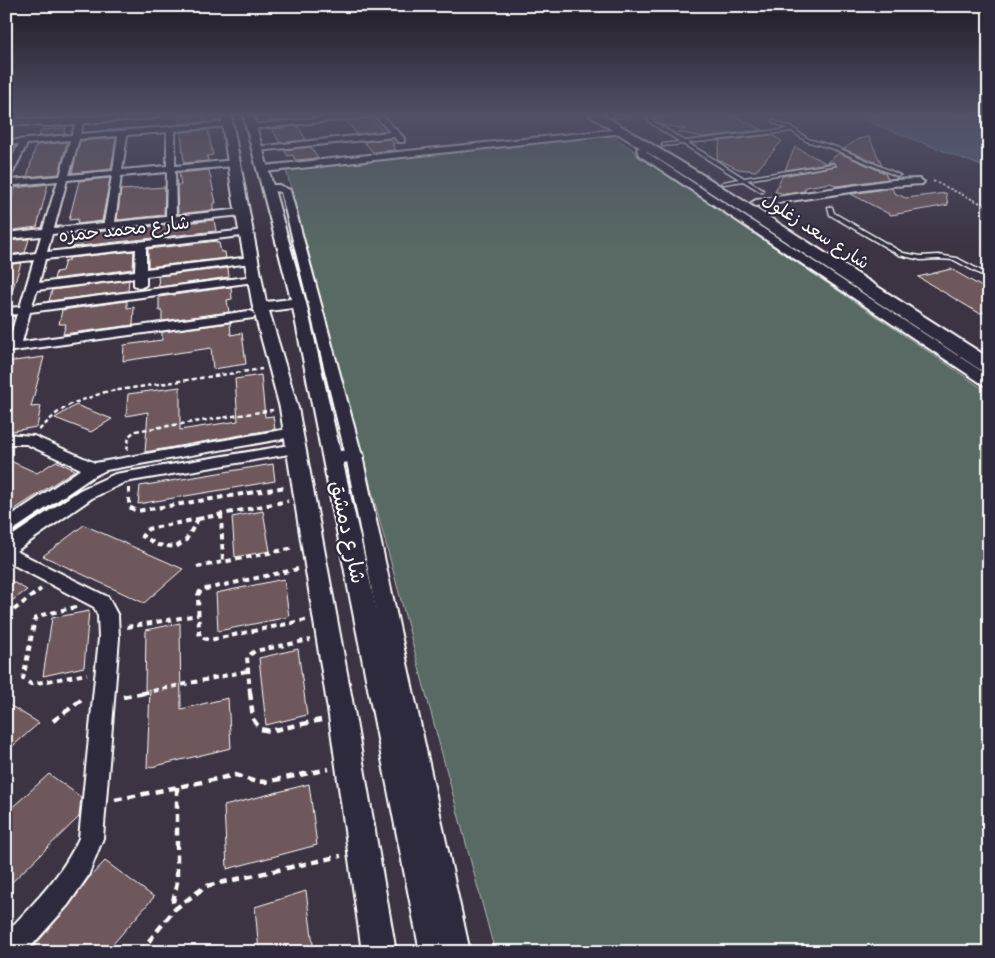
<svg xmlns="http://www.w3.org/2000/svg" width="995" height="958" font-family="Caveat,'Playpen Sans Arabic',sans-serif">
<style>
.green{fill:#586b64;stroke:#acb5b2}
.water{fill:#52667e;stroke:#97a3b2}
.building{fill:#6e595c;stroke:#fff}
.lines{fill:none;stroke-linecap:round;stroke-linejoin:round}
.service-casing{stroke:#fff;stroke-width:3}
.minor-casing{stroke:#fff;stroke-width:4}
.tertiary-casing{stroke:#fff;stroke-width:4}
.primary-casing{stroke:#fff;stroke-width:4}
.path-far3{stroke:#fff;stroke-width:2;stroke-dasharray:2.5 2;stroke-linecap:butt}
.path-far2{stroke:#fff;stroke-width:2.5;stroke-dasharray:4.5 3;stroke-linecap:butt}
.path-far1{stroke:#fff;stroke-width:4;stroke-dasharray:5.5 4.5;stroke-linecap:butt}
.path{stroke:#fff;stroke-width:4.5;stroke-dasharray:8 5.5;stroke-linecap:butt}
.service{fill:#2f2a3d;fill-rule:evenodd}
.minor{fill:#2f2a3d;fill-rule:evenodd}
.tertiary{fill:#2f2a3d;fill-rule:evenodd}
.primary{fill:#2f2a3d;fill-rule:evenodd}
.labels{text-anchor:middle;stroke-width:4.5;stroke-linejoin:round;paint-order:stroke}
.far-street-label{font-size:18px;fill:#fff;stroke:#2f2a3d}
.street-label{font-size:21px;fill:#fff;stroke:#2f2a3d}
</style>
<rect width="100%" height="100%" fill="#3c3343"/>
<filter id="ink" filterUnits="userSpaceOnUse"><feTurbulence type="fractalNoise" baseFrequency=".02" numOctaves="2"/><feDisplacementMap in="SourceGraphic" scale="10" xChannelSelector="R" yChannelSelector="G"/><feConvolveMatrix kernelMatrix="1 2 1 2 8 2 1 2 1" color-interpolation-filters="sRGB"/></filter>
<g filter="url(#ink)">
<!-- green -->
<path class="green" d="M613,136C737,224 864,307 989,393V952H495L286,170Z"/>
<!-- water -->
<path class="water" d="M851,115H989V169Z"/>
<!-- building -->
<path class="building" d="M204,115L206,122L179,124L178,116Z
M270,115H291L293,119L269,121L268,119H272Z
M732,115L763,130L703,137L678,132L685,129L662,125L653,117Z
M371,118L383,131L357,134L346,121Z
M298,126L306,140L280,143L272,129Z
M66,128L64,133L68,134L39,136L41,130Z
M208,130L213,155L207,156L208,161L184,163L181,132Z
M772,135L782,141L756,171L738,169L717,159L720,141Z
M869,137L882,165L844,149L858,139Z
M116,138L111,169L72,173L80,141Z
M390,139L395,144H392L396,150L373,152L364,142Z
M67,142L59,174L27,177L36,145Z
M311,147L318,158L295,160L293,155L288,156L284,150Z
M795,147L826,163L839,153L885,173L888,179L837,186L830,183L806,187L804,191L787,194L775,192L782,176L837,166L833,162L785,170Z
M209,170L216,203H213V210L178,214L177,185H181L179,173Z
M110,178L102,221L77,224L78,219L69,220L79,181Z
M48,184L37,227L6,231V211H8L15,188Z
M165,187L164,215L117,220L121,190Z
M892,188L894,193L906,198L946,193L948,205L891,215L851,194Z
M214,220L216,231L72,247L75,234Z
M29,239L25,253L6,255V241Z
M217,241V243H219L221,252H225L226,258L148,267V249Z
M134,251L133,269L54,279L56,272L62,271L65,261L69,260V258Z
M21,263L9,301L6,300V265Z
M228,268L229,277L159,287L158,276Z
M951,269L989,291V312L979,313L918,277Z
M129,280L128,291L49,301L52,290Z
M231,287L232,299L227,300L229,312L162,321V311H159V297Z
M127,301V308L134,307L133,325L63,334L66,324H59L62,310Z
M230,323L231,335L242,333L246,364L213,369L211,348L123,361L124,345L162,340V332Z
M44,357L31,407L41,406L37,427L6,432V362Z
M261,375L265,417L273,416L275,429L145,452L148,412L126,416L128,394L180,387V430L238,421L235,379Z
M76,405L112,419L91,432L55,418Z
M6,459L37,473L56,461L75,470L6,515Z
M273,464L275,481L138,504L140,486Z
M263,511L270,551L235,557L232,517Z
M84,525L183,569L144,603L43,556Z
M6,578L27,590L6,605Z
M284,579L289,617L218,631L216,593Z
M89,611L84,667L43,676L52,618Z
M180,623L181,709L228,698L231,748L147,768L150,689L145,691L146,630Z
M298,649L307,715L266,725L259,658Z
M6,703L39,723L6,752Z
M49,774L81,797L79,817L6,888V813Z
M309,784L317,845L227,869L224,806Z
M105,861L154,897L106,952H29L69,906L88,879Z
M306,891L314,952H259L255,907Z"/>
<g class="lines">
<!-- service casing -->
<g class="service-casing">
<path id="service" d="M622,115H632L615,118L613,117Z
M645,115H649L654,122L685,141L788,129L772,122L773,120L794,129L808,139L836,147L900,175L897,176L834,149L806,141L792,131L688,143L744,178L833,164L835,165L747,180L763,190V192H761L743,181L724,184L722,183L723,182L739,179L683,144L662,146L663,144L680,142L652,124Z
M828,207H832L834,213L903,253L921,256L938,255L957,258L989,275V279L954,260L938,259L921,260L899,255L830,215Z
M986,347L989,348V352L983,349Z"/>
</g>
<!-- minor casing -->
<g class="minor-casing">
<path id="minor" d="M347,115H373L369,117L251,129L247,127L251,125Z
M374,115H382L404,138V142H398L394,137L257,151L253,149L257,147L390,132Z
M77,119L84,121L80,134L230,122V126H227L175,131V166L234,160L238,163L234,166L175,171L176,216L242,209L247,212L242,215L52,234L47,252L246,230L251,233L250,235L146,247V269L251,257L256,260L251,263L146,276V285L140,288L134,285V278L37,290L32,305L254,276L260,279L254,282L30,312L22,342L249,311L253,312L255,315L253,318L6,352V344H8L17,314L6,316V308L20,307L34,260L6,263V257L36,253L41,236L6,239V233L43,229L58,181L6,186V169L19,144L6,145V141L72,135ZM167,132V166L122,170L127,135ZM118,136L113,171L69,175L79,139ZM70,140L60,176L9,180L27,144ZM167,172L166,217L115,222L121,176ZM112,176L104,223L54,228L67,180ZM136,249L135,271L39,283L45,259Z
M621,129L625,131L624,133L263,172L259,169L263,166Z
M644,145L651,147L646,152L989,376V386L984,385L639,155L637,149Z
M919,179L924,182L922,184L892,186L756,206L751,203L756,200L892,180Z
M268,185H279L290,190L362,456L470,952H442L346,456L281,192L265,190L263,188Z
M293,428L298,430L301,433L298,436L106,470L92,477L12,531L6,533V519L81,469L26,444H6V434L34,436L95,463Z
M296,444L301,446L304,449L301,452L125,482L92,498L16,551L108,597L118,616L119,638L103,838L88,876L68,905L26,952H6V933C34,903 62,876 79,838L99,638L98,616L94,607L6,561V540L80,490L115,474Z"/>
</g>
<!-- tertiary casing -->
<g class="tertiary-casing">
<path id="tertiary" d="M118,115H160L155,118L47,126L6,124V118L47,120Z
M221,115H231L266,302L291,299L243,115H253L306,303L340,451L354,450L361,452L364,456L361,460L343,463L454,952H420L293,308L269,311L298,408L355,716L396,952H362L329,716L280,408L253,307L233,197Z"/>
</g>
<!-- primary casing -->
<g class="primary-casing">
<path id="primary" d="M589,115H603L711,180L989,358V373L982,371L701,186Z"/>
</g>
<!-- path-far3 -->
<path class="path-far3" d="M933,181L989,207"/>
<!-- path-far2 -->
<path class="path-far2" d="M39,430L57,413L71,404L105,392L262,369
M127,450L129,436L135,431L273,410
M279,488L286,487"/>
<!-- path-far1 -->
<path class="path-far1" d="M129,488V507L137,511L286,487
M221,514L223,562
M198,519L186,540L176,547L158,545L142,536L148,529Z
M198,519L288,501
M197,567L294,548
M298,569L201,590L198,595L199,632L200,637L210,640L306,620
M76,607L42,615L35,619L23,679L31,684L87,674
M6,616L41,589
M127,627L198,615
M143,693L247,671
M250,693L247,657L255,651L310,640"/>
<!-- path -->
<path class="path" d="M250,692L253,719L260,729L270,731L321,720
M123,697L149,692
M53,721L84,698
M177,787V882L173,902L175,909L206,886L341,856
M115,800L236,775L253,781L265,782L329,769
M140,952L175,909"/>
<!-- service -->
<use href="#service" class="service"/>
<!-- minor -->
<use href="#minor" class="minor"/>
<!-- tertiary -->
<use href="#tertiary" class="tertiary"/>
<!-- primary -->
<use href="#primary" class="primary"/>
</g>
</g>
<!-- sky -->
<linearGradient id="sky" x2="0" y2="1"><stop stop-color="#211c25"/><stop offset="0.46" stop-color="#505066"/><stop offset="1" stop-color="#505066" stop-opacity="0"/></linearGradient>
<rect width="995" height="249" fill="url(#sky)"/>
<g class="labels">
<!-- far-street labels -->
<g class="far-street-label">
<text transform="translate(124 229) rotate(-6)" y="6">شارع محمد حمزه</text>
<text transform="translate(816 231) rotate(33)" y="6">شارع سعد زغلول</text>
</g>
<!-- street labels -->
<g class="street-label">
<text transform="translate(348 532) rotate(78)" y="7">شارع دمشق</text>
</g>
</g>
<!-- margin -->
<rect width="995" height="958" fill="none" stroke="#2f2a3d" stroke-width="25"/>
<rect x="12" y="12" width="970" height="933" fill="none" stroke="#fff" stroke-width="2" filter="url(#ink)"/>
</svg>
